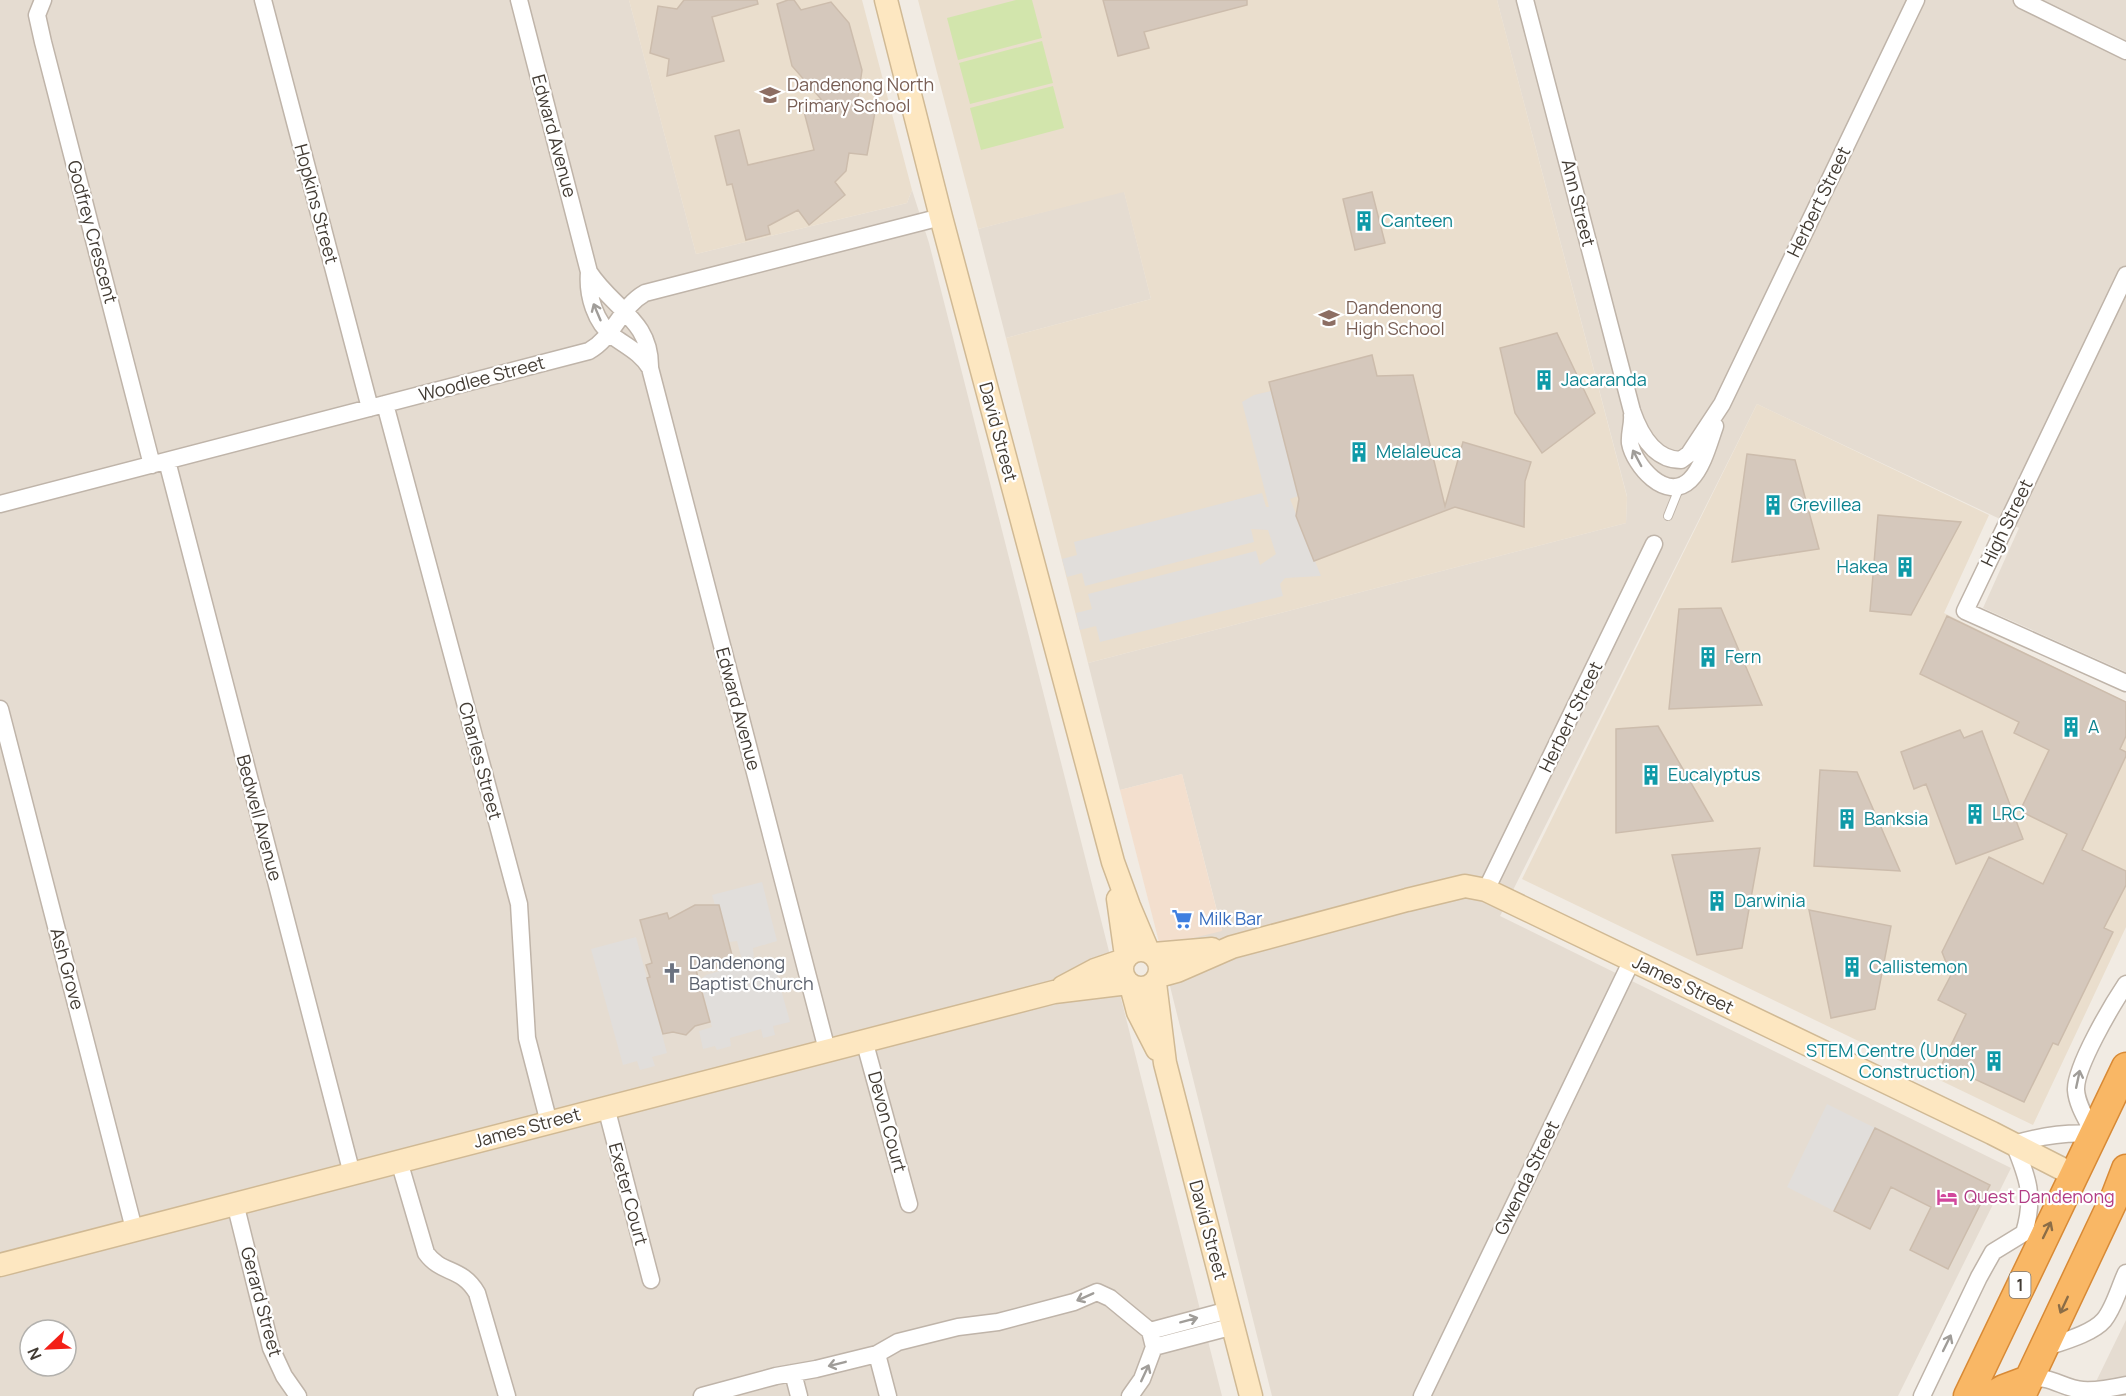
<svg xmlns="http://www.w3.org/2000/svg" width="2126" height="1396" font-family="Manrope,sans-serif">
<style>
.residential{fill:#e5dcd1;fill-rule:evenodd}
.commercial{fill:#f3dfce}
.education{fill:#eadecd}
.garden{fill:#d2e5ac}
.parking{fill:#e1dedb}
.building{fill:#d5c8bc;stroke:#ccbcac;stroke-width:1.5}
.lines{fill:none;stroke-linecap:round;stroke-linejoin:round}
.lane-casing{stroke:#bfb4a9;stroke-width:10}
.street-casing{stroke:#bfb4a9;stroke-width:19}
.secondary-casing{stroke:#d0b994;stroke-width:25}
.highway-casing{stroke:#d88a36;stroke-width:31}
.lane{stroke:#fff;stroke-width:8}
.street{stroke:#fff;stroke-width:16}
.secondary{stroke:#fde7c1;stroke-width:22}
.highway{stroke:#f9b765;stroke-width:28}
.oneway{stroke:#a09d99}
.oneway2{stroke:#8b6d47}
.labels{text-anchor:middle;stroke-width:4.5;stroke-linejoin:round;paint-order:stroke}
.shield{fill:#fff;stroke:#7b7670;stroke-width:1.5}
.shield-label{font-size:16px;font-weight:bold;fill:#423b33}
.education-label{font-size:18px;fill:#785e54;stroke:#fff;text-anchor:start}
.street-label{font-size:18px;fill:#423b33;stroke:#fff}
.culture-label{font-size:18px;fill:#0d838f;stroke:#fff;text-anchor:start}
.shop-label{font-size:18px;fill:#366cbe;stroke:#fff;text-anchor:start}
.worship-label{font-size:18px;fill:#5b616d;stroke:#fff;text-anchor:start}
.hotel-label{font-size:18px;fill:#b23c85;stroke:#fff;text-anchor:start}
</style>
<rect width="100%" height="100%" fill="#f1ebe3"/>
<!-- residential -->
<path class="residential" d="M0,0H629L696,254L907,203L912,190L929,243L1222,1396H0ZM30,1330H66V1366H30Z
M1497,0H2126V672L1983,608L2019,528L1757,404L1500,916L2011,1168L1898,1396H1272L1160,946L1222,930L1182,774L1120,790L1088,663L1626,523L1627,496Z
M1124,191L1151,299L1006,338L978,229Z
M2126,1320V1396H2089Z"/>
<!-- commercial -->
<path class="commercial" d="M1182,774L1222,931L1160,946L1120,790Z"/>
<!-- education -->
<path class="education" d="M629,0H862L912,190L907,203L696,254Z
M918,0H1497L1627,497L1626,523L1088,663L1006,338L1151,299L1124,192L978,229Z
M1757,404L1989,515L1944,613L2126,702V927L2033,1125L1522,879Z"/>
<!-- garden -->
<path class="garden" d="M1016,0H1032L1042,38L958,60L947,18Z
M1042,41L1053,83L970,104L959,63Z
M1053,86L1064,128L981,150L970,108Z"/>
<!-- parking -->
<path class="parking" d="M1271,391L1298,496L1290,499L1321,576L1285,578L1280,584L1283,596L1100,642L1096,626L1080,630L1076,613L1092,609L1088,594L1256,551L1260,565L1276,554L1268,530L1251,529L1254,542L1085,586L1082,573L1067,577L1062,559L1077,555L1074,542L1262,493L1266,507H1269L1242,402L1254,395Z
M762,882L777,941L753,948L754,961L772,957L790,1022L773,1026L775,1035L763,1038L761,1029L730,1038L731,1046L717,1050L715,1046L703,1049L699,1031L712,1027L700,980L706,975L743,964L737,941L729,942L719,905H715L712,895Z
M636,937L667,1053L652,1057L655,1066L640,1070L637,1061L623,1065L591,949Z
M1827,1104L1875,1128L1834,1211L1787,1187Z"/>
<!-- building -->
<path class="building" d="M684,0H757L758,4L712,17L724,61L667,76L669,59L650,53L658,6L677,9Z
M788,0H794L801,10L831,2L849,23L862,70L857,105L876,107L867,155L849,153L846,171L835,182L845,195L809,225L798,210L768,226L770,234L746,240L732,184L727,185L715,136L739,130L748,165L814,150L802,104L821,99L792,66L777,4Z
M1103,0H1247V5L1144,32L1149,48L1118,56Z
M1372,192L1385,243L1355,250L1343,199Z
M1557,333L1595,413L1542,453L1515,413L1500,348Z
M1372,355L1377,376L1413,375L1445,506L1463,442L1531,462L1525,481L1524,527L1455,507L1314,561L1296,516L1299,499L1269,382Z
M1747,454L1795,460L1819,549L1732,562Z
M1878,515L1961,522L1911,615L1870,611Z
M1721,608L1762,705L1669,709L1679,609Z
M1947,616L2126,702V736L2120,749L2126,752V756L2082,850L2126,871V885L2104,928L2113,932L2058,1045L2053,1043L2024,1102L1942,1064L1966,1014L1938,1000L1951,975L1942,952L1989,857L2043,884L2067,834L2020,811L2049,750L2014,733L2019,722L1920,674Z
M1658,726L1713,821L1616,833V729Z
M1960,730L1964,738L1982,731L2023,839L1956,864L1926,784L1914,789L1901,752Z
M1820,770L1857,772L1900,871L1814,866Z
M1760,848L1742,948L1697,955L1672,855Z
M695,905H719L733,959L712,970H696L710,1022L695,1026L686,1035L673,1032L663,1034L647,978L650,977L646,965L652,963L640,920L667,913L669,919Z
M1809,910L1891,926L1875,1009L1831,1018Z
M1875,1128L1990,1185L1948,1269L1910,1250L1931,1207L1891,1187L1870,1229L1834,1211Z"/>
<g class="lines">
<!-- lane casing -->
<g class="lane-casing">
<path id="lane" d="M1668,516L1680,486"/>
</g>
<!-- street casing -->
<g class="street-casing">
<path id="street" d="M43,0L37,15L43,42L152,465
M263,0L370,408
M519,0L589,272C587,295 595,323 614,337C628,347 641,353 650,368
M1525,0L1632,411C1640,434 1654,460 1681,460
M2022,0L2126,51
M589,272C613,309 651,320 650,368L827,1050
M2126,275L1965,611L2126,683
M385,404L519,904L527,1038L549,1123
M1632,415C1633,424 1629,433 1630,443C1634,465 1666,503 1690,480C1703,467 1709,443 1715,426
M1681,460L1689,454L1722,404L1916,0
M167,461L352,1174
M0,504L589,351C614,337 620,307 645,293L941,217
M0,709L134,1229
M1486,890L1654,544
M864,1040L909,1204
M606,1107L651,1280
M2094,1134C2087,1120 2077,1105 2076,1090C2075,1067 2112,1005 2126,984
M399,1161L426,1253C442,1275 461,1266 477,1293L507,1396
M235,1203L271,1348L284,1376L298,1396
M1150,1331L1229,1310
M1154,1347L1234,1326
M2044,1348C2061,1342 2092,1334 2104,1320C2114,1308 2119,1288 2126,1273
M877,1354L888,1396
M793,1373L799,1396
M2028,1380C2048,1373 2063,1389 2083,1390C2097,1391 2112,1388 2126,1385
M702,1396L776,1376L816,1369L877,1354L898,1342L958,1327L998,1322L1074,1302L1097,1292L1110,1298L1150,1331L1154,1347L1142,1379L1130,1396
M1422,1396L1632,960
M1922,1396L1979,1277L1993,1252L2024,1233C2035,1197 2028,1178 2014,1144C2040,1136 2066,1132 2094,1134"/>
</g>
<!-- secondary casing -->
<g class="secondary-casing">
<path id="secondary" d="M886,0L941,217L1113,862L1129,906L1148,951
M1118,899L1126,956
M1122 969a19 19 0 1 1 38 0a19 19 0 1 1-38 0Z
M1154,954L1212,949
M1159,976L1177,971L1232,947L1407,900L1465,886L1486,890L1992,1133L2074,1175
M1155,983L1165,1063L1251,1396
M1131,986L1138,1012L1157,1049
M1063,987L1095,970L1124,960
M0,1265L1054,992L1128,983"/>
</g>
<!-- highway casing -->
<g class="highway-casing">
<path id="highway" d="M1968,1396L2126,1067
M1992,1396L2004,1389L2028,1380
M2021,1396L2116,1195L2126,1169"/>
</g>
<!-- lane -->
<use href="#lane" class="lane"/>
<!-- street -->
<use href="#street" class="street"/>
<!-- secondary -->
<use href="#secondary" class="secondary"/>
<!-- highway -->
<use href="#highway" class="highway"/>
</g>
<!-- one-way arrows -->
<defs><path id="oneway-shaft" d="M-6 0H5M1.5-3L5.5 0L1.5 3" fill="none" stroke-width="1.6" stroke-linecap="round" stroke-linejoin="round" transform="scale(1.5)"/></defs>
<g class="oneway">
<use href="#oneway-shaft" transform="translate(597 312) rotate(-113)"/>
<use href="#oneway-shaft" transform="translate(1637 458) rotate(-118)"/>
<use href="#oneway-shaft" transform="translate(2078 1079) rotate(-78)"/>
<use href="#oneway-shaft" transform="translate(1085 1297) rotate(156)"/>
<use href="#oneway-shaft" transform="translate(1189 1320) rotate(-15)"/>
<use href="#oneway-shaft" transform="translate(1947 1343) rotate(-64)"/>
<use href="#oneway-shaft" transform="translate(837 1364) rotate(166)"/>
<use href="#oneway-shaft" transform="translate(1145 1373) rotate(-65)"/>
</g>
<g class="oneway2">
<use href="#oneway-shaft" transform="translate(2047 1230) rotate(-64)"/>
<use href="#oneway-shaft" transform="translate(2064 1305) rotate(115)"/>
</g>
<!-- icons -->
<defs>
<g id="school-bare" transform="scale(1.62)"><path d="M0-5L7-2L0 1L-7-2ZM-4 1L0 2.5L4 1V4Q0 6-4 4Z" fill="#8d6e63" stroke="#fff" stroke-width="2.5" paint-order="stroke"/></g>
<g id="building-bare" transform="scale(1.62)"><path d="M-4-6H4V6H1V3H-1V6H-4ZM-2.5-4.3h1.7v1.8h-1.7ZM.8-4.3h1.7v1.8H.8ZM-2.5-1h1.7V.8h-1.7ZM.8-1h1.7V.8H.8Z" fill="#0f9aa8" stroke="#fff" stroke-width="2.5" paint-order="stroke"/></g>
<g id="supermarket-bare" transform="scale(1.62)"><path d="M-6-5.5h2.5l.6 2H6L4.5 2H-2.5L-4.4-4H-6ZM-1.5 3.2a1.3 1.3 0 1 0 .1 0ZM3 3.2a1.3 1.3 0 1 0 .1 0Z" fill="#3f7fe0" stroke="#fff" stroke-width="2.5" paint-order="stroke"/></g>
<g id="church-bare" transform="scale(1.62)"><path d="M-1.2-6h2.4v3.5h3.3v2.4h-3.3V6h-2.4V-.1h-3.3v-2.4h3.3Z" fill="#6b7280" stroke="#fff" stroke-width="2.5" paint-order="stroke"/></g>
<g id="hotel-bare" transform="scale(1.62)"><path d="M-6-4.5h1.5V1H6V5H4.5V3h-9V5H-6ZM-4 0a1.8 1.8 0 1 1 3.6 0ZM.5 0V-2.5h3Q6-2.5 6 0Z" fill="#d1479c" stroke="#fff" stroke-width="2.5" paint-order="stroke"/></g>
</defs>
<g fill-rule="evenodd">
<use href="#school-bare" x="770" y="95"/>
<use href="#building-bare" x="1364" y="221"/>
<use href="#school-bare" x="1329" y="318"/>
<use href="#building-bare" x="1544" y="380"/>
<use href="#building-bare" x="1359" y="452"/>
<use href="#building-bare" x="1773" y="505"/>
<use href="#building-bare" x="1905" y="567"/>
<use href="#building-bare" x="1708" y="657"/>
<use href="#building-bare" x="2071" y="727"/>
<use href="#building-bare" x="1651" y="775"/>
<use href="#building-bare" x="1975" y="814"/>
<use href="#building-bare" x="1847" y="819"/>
<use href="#building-bare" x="1717" y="901"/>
<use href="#supermarket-bare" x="1182" y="919"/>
<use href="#building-bare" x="1852" y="967"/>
<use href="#church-bare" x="672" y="973"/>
<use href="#building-bare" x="1994" y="1061"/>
<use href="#hotel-bare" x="1947" y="1197"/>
</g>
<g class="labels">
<!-- shield labels -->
<rect class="shield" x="2009.5" y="1272" width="21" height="26" rx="4.5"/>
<g class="shield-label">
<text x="2020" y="1291">1</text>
</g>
<!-- education labels -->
<g class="education-label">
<text x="787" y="91">Dandenong North<tspan x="787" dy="21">Primary School</tspan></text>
<text x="1346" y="314">Dandenong<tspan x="1346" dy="21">High School</tspan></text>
</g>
<!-- street labels -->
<g class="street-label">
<text transform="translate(554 136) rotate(75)" y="6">Edward Avenue</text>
<text transform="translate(1819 202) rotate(-64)" y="6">Herbert Street</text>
<text transform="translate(1578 203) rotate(76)" y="6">Ann Street</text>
<text transform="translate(316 204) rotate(75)" y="6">Hopkins Street</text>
<text transform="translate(92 232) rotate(75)" y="6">Godfrey Crescent</text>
<text transform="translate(482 379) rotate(-15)" y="6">Woodlee Street</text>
<text transform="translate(998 432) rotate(75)" y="6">David Street</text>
<text transform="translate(2007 523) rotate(-64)" y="6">High Street</text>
<text transform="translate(738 709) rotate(75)" y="6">Edward Avenue</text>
<text transform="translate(1571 717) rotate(-64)" y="6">Herbert Street</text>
<text transform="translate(480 761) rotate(75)" y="6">Charles Street</text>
<text transform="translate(259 818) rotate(75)" y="6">Bedwell Avenue</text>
<text transform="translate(67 969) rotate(75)" y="6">Ash Grove</text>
<text transform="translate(1683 985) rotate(26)" y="6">James Street</text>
<text transform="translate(887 1122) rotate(75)" y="6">Devon Court</text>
<text transform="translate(527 1128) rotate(-15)" y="6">James Street</text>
<text transform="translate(1527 1178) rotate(-64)" y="6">Gwenda Street</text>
<text transform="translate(628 1194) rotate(75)" y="6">Exeter Court</text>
<text transform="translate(1208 1230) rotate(75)" y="6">David Street</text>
<text transform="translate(261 1302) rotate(75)" y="6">Gerard Street</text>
</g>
<!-- culture labels -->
<g class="culture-label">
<text x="1381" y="227">Canteen</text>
<text x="1561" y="386">Jacaranda</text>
<text x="1376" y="458">Melaleuca</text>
<text x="1790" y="511">Grevillea</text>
<text x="1888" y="573" text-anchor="end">Hakea</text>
<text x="1725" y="663">Fern</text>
<text x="2088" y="733">A</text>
<text x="1668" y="781">Eucalyptus</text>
<text x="1992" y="820">LRC</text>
<text x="1864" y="825">Banksia</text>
<text x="1734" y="907">Darwinia</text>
<text x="1869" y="973">Callistemon</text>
<text x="1977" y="1057" text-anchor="end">STEM Centre (Under<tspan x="1977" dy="21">Construction)</tspan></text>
</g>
<!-- shop labels -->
<g class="shop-label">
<text x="1199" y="925">Milk Bar</text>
</g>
<!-- worship labels -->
<g class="worship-label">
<text x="689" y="969">Dandenong<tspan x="689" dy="21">Baptist Church</tspan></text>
</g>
<!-- hotel labels -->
<g class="hotel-label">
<text x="1964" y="1203">Quest Dandenong</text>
</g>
</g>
<!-- north arrow -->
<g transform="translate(48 1348) rotate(247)"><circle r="28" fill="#ffffff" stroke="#b3b1ad" stroke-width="1.5"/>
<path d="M0-4.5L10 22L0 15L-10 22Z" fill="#f31f17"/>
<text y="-9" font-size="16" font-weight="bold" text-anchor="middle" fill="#423b33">N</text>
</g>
</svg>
